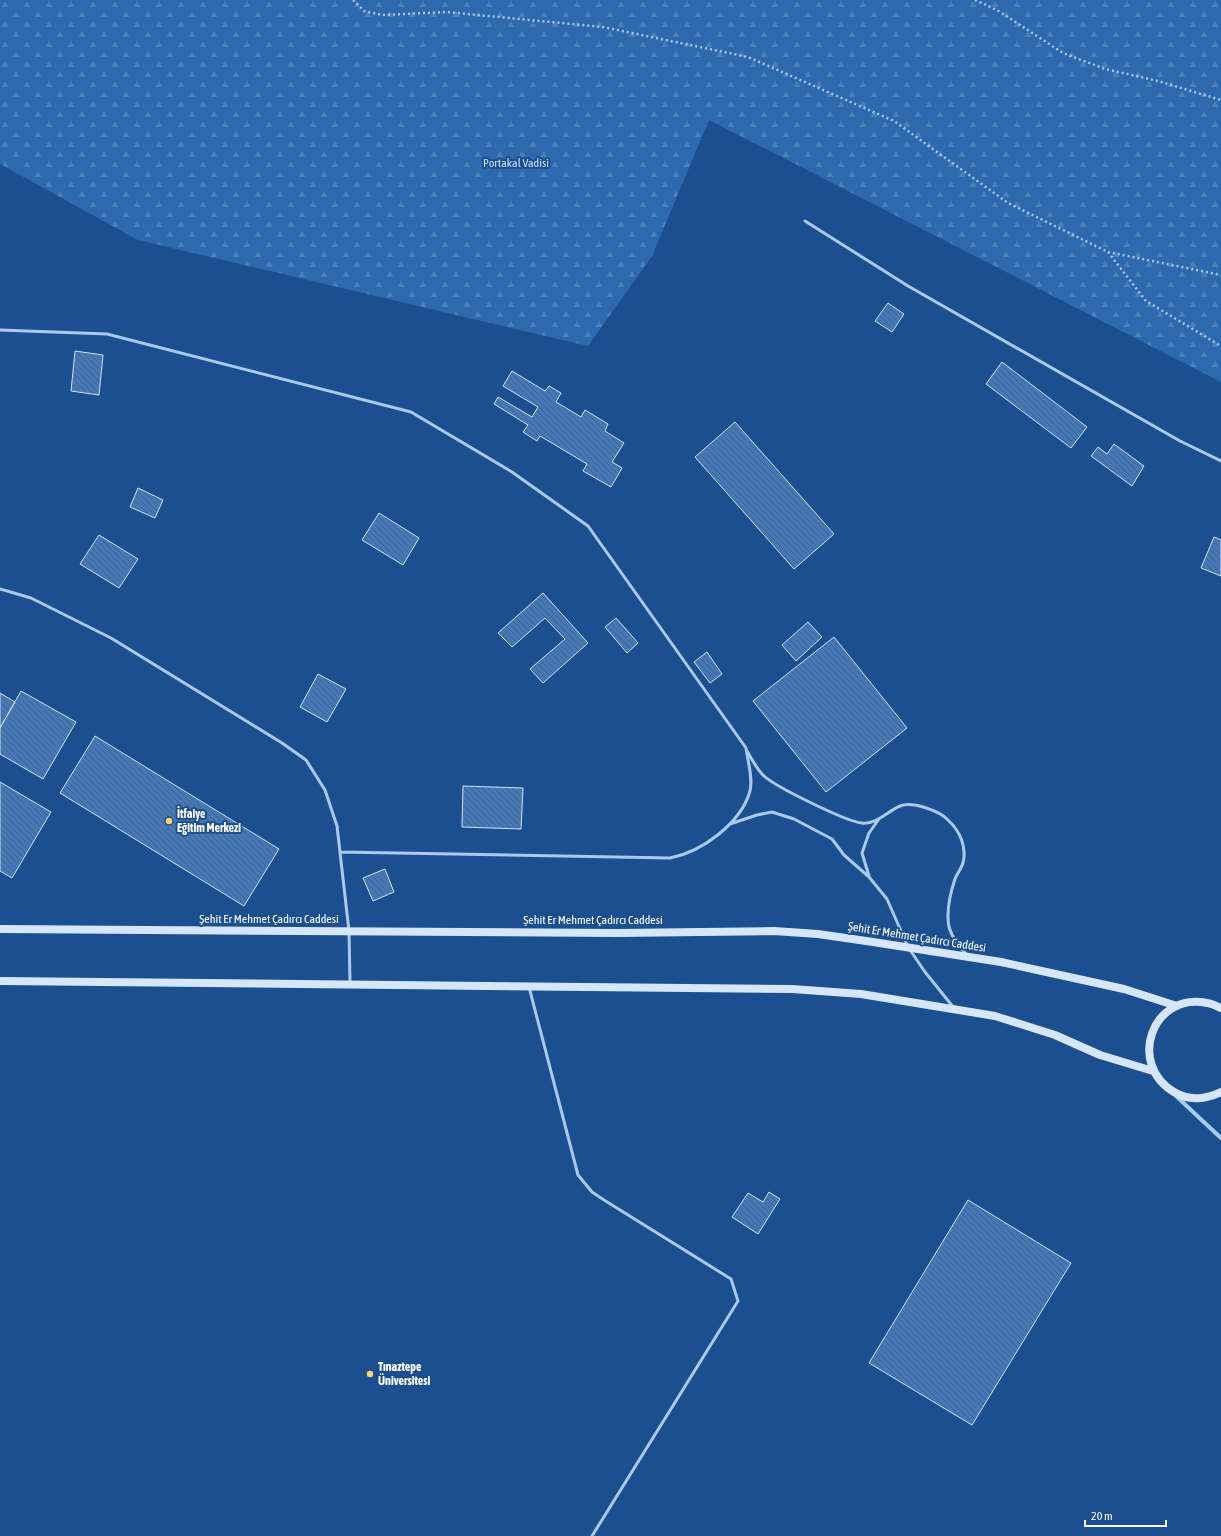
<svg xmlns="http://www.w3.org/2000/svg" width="1221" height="1536" viewBox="0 0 1221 1536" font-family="'Asap Condensed',sans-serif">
  <defs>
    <pattern id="forest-firs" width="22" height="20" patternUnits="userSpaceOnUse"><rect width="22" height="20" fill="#2e69ad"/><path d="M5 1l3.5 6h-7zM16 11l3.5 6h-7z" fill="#4d80b9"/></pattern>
    <pattern id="building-back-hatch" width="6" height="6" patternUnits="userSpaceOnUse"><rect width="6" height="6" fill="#4478b7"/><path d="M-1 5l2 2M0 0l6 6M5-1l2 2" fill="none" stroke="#486282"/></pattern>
  </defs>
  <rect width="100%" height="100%" fill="#1b4f8f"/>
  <!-- forest -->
  <path fill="url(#forest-firs)" d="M 0,0 L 1221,0 L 1221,382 L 709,120 L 652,256 L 588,346 L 138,240 L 0,164 Z"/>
  <!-- building -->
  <path fill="url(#building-back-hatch)" stroke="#cfe3fa" d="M 888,303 L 904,314 L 892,332 L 875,321 Z
    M 75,351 L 103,355 L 99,395 L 71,391 Z
    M 1002,362 L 1087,427 L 1071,448 L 986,384 Z
    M 512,371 L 545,391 L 549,386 L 561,393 L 556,402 L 581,417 L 585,410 L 608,424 L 605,431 L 624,443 L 612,462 L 622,468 L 611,487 L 583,471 L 587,464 L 540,436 L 537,441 L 523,432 L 528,425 L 494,404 L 498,397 L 532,417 L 538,407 L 503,386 Z
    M 735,422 L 834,534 L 794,569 L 695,457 Z
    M 1114,444 L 1144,466 L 1132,486 L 1091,456 L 1098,447 L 1107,454 Z
    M 138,488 L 163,500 L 155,518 L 130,507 Z
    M 379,513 L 419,538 L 403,565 L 362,540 Z
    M 99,535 L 138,559 L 119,588 L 80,564 Z
    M 1214,537 L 1221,540 L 1221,576 L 1201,568 Z
    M 543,593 L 588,643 L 543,683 L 530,669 L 565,639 L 545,618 L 512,647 L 498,633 Z
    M 616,618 L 638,643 L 627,653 L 605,627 Z
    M 808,622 L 822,637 L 796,661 L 782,645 Z
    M 834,637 L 907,728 L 826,792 L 753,701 Z
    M 707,652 L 722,674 L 710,683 L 694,662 Z
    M 318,674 L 346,689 L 327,722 L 300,707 Z
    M 21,691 L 76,722 L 43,779 L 0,754 L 0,728 Z
    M 0,693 L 15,702 L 0,728 Z
    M 95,736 L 279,849 L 244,906 L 60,793 Z
    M 0,782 L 51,812 L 12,878 L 0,871 Z
    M 463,786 L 523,788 L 521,829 L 462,827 Z
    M 385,869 L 394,892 L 373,901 L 363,878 Z
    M 769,1192 L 780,1199 L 758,1234 L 732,1217 L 748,1193 L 763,1202 Z
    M 968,1200 L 1071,1263 L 972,1425 L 869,1363 Z"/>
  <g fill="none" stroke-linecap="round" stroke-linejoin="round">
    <!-- path -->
    <path stroke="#a9c9ee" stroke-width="2.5" stroke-dasharray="2 3" stroke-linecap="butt" d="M 353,0 L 364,11 L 382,15 L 447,12 L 603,27 L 748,57 L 894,121 L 1008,203 L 1108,252 L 1221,275
      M 975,0 L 997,10 L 1063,53 L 1105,69 L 1158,81 L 1221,100
      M 1108,252 L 1146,301 L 1221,346"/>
    <!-- service -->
    <path stroke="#a9c9ee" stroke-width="3" d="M 805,221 L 908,286 L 1180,441 L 1221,461
      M 0,330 L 107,334 L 411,412 L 512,472 L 588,526 L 746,748 C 748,762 753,778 750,791 C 741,823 702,852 670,858 L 340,852
      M 0,589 L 31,598 L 111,638 L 282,743 L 306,760 L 325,790 L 337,826 L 349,931 L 350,983
      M 747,751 C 752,759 757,770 764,776 C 776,787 847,822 862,823 C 876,825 888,811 900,806 C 912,801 940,811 948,820 C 960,831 967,847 963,863 C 961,869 957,874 955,879 C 950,894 946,912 949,927 C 952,938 960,947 967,955
      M 730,824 L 757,815 L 772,812 L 794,819 L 832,839 L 844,855 L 869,877 L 887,899 L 908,947 L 925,972 L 954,1008
      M 869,876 L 862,853 L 869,833 L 879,819
      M 529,987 L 578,1175 L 592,1192 L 604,1200 L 731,1279 L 738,1301 L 592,1536"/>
    <!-- minor -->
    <path stroke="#a9c9ee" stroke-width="4" d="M 1176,1096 L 1221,1138"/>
    <!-- secondary -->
    <path stroke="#d6e6fa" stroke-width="8" d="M 0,929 L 618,933 L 774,931 L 818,934 L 873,942 L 1001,962 L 1124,989 L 1177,1006
      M 0,981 L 792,989 L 861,994 L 995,1016 L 1055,1035 L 1100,1055 L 1153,1071
      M 1221,1008 C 1216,1006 1211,1003 1207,1003 C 1152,992 1127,1064 1174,1092 C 1189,1101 1206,1099 1221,1092"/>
  </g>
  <!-- markers -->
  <g fill="#ffd166" stroke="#1b4f8f" stroke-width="1.5">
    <circle cx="169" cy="821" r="4"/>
    <circle cx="370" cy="1374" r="4"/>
  </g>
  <g text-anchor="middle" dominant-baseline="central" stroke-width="4" stroke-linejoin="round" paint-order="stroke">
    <!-- park labels -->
    <g font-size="12" fill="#cfe3fa" stroke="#1b4f8f">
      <text x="516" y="163">Portakal Vadisi</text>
    </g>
    <!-- poi labels -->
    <g font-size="12" font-weight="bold" fill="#fff" stroke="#1b4f8f" text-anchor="start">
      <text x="177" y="814">İtfaiye<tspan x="177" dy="14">Eğitim Merkezi</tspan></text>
      <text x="378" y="1367">Tınaztepe<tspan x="378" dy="14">Üniversitesi</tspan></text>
    </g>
    <!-- street labels -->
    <g font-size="12" fill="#fff" stroke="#1b4f8f">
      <text x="269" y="919">Şehit Er Mehmet Çadırcı Caddesi</text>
      <text x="593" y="920">Şehit Er Mehmet Çadırcı Caddesi</text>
      <text transform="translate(917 937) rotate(9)">Şehit Er Mehmet Çadırcı Caddesi</text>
    </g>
  </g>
  <!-- scale -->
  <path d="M1085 1520v6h81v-6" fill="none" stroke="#ffffff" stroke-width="2"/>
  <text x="1091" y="1520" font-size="12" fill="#ffffff" stroke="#1b4f8f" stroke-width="3" paint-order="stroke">20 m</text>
</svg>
